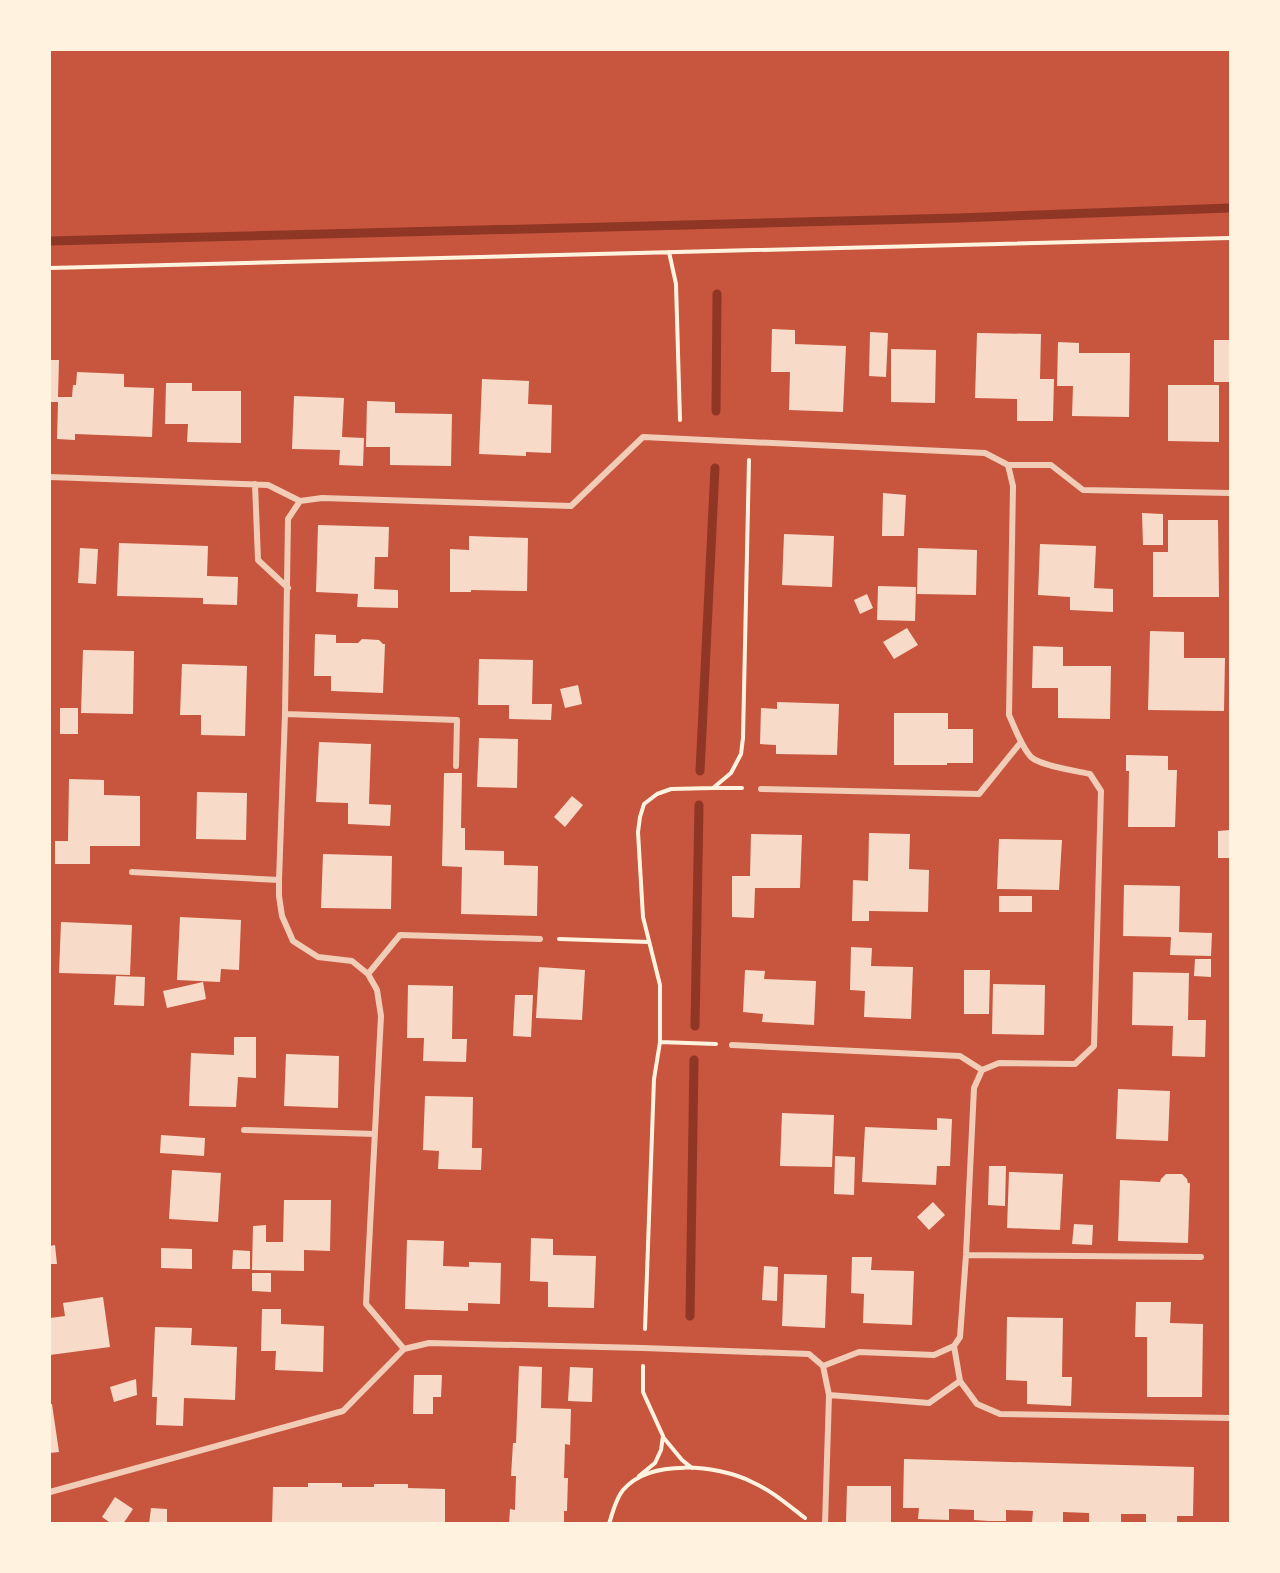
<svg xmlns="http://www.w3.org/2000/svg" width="1280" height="1573" viewBox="0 0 1280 1573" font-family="Karla,sans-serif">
  <rect width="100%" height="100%" fill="#c8553d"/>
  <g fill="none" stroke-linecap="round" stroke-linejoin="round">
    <!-- stream -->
    <path stroke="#8f3625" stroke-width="9" d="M 50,241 L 957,218 L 1230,208
      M 716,411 L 717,294
      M 700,771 L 715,468
      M 695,1026 L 699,805
      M 690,1316 L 694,1060"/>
  </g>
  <!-- building -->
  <path fill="#f7dbc8" d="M 772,329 L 795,330 L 795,344 L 846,346 L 843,412 L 789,410 L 790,372 L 771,372 Z
    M 870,332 L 888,333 L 886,377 L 869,376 Z
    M 977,333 L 1041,334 L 1040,379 L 1054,379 L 1053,421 L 1017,421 L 1017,399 L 975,398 Z
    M 1214,340 L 1230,340 L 1230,382 L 1214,382 Z
    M 1058,342 L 1079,343 L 1079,353 L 1130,353 L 1129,417 L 1072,416 L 1073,386 L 1057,386 Z
    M 891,349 L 936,350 L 935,403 L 891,402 Z
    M 50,360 L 59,360 L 58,397 L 72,397 L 73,385 L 76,385 L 77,372 L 124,374 L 124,387 L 154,388 L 152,437 L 75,434 L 75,440 L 57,439 L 58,402 L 50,402 Z
    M 482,379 L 529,381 L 528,404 L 552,405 L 551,453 L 526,452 L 526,456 L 479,454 Z
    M 166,383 L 192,383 L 192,391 L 241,391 L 241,443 L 187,442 L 188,424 L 165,424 Z
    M 1168,385 L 1219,385 L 1219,442 L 1168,441 Z
    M 294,396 L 344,398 L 342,437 L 364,438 L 363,466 L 339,465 L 340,450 L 292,449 Z
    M 367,401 L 395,402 L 395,413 L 452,414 L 451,466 L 390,465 L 390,447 L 366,447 Z
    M 883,493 L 906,495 L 904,536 L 882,536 Z
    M 1142,513 L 1163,514 L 1163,545 L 1143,545 Z
    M 1168,520 L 1218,520 L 1219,597 L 1153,597 L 1153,552 L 1168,552 Z
    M 318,525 L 389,527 L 388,557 L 375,557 L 374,589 L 398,590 L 398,608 L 357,607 L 358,594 L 316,592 Z
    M 784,534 L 834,536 L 832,587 L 782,585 Z
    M 469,536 L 528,538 L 527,591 L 471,590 L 471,592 L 450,592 L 450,549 L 469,550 Z
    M 119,543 L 208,546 L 207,576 L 238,577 L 237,605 L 203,604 L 203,598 L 117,596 Z
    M 1040,544 L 1096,546 L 1094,588 L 1113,589 L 1113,612 L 1070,610 L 1070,597 L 1038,595 Z
    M 80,548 L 98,549 L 96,584 L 78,583 Z
    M 918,548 L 977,550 L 976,595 L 917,594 Z
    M 878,586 L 916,587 L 915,621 L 877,620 Z
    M 867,594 L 873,608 L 860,614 L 854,600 Z
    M 907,628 L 918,645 L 894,659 L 883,642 Z
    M 1150,631 L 1184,632 L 1184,658 L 1225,658 L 1224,711 L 1148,710 Z
    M 315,634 L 336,635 L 336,643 L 358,643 L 362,639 L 379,640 L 383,644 L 385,644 L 383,693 L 331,691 L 331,676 L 314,676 Z
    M 1033,646 L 1063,647 L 1063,666 L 1111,666 L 1110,719 L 1058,718 L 1058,688 L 1032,688 Z
    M 83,650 L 134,651 L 133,714 L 81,713 Z
    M 479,659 L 533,660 L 532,704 L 552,704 L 551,720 L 509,719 L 509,705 L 478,705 Z
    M 182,664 L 247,666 L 245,736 L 201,735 L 201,715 L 180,715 Z
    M 578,685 L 582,704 L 565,708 L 560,689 Z
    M 777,702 L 839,704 L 837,755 L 776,754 L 776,745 L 760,744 L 761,708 L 777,709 Z
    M 60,708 L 78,708 L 78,734 L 60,734 Z
    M 894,713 L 948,713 L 948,729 L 973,729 L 973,763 L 947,763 L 947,765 L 894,765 Z
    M 479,738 L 518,739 L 517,788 L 477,787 Z
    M 319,742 L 371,744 L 369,804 L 391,805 L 390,826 L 348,824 L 348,803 L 316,802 Z
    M 1126,755 L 1168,756 L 1168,770 L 1177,770 L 1175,827 L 1128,827 L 1129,771 L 1126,771 Z
    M 444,773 L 462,773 L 461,828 L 465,828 L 465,850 L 504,851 L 504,865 L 538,866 L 537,916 L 461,914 L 462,867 L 442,866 Z
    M 69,779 L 104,780 L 104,795 L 140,796 L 140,846 L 90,846 L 90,864 L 55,864 L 55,841 L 68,841 Z
    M 197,792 L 247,793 L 246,840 L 196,839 Z
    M 572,796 L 583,805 L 565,827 L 554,817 Z
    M 1230,830 L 1230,858 L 1218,858 L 1218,831 Z
    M 869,833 L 910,834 L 909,869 L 929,870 L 928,912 L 869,911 L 869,921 L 852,921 L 853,880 L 868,881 Z
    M 751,834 L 802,835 L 800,888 L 755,888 L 754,918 L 732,917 L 732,876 L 750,876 Z
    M 999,839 L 1062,840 L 1059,890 L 997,889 Z
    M 323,854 L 392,856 L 391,909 L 321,908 Z
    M 1124,885 L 1180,886 L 1179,932 L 1212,933 L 1211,956 L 1170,955 L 1171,937 L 1123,936 Z
    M 999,896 L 1032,896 L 1032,912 L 999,912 Z
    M 180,917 L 241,920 L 239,970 L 221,969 L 220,982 L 177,980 Z
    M 61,922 L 132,925 L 130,975 L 59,973 Z
    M 851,947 L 872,948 L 871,966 L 913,967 L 911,1019 L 864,1017 L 865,991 L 850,990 Z
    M 1195,959 L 1211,959 L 1211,977 L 1194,976 Z
    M 539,967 L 585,970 L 582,1020 L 536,1018 Z
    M 745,970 L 765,971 L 764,979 L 816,981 L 814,1025 L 762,1022 L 763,1014 L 743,1012 Z
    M 964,970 L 990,970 L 989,1014 L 964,1014 Z
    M 1133,972 L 1189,973 L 1188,1020 L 1206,1020 L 1205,1057 L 1172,1056 L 1173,1026 L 1132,1025 Z
    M 116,976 L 145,977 L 144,1006 L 114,1005 Z
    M 203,982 L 206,999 L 167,1008 L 163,991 Z
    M 993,984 L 1045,985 L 1044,1035 L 992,1034 Z
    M 408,985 L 453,986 L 452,1039 L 467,1039 L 466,1062 L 423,1061 L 424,1038 L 407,1038 Z
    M 515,995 L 533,995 L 531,1037 L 513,1036 Z
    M 234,1037 L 256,1037 L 256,1078 L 238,1077 L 236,1107 L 189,1106 L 191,1053 L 234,1055 Z
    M 286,1054 L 339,1056 L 338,1108 L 284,1106 Z
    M 1118,1089 L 1170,1091 L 1168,1141 L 1116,1139 Z
    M 425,1096 L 473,1097 L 472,1148 L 482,1148 L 481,1170 L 438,1169 L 439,1151 L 423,1150 Z
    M 782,1113 L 834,1115 L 832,1167 L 780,1166 Z
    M 937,1118 L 952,1119 L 950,1166 L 937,1166 L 936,1185 L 862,1182 L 865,1127 L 937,1130 Z
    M 161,1135 L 205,1138 L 204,1156 L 160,1153 Z
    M 835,1156 L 855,1157 L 854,1195 L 834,1194 Z
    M 989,1166 L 1006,1166 L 1005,1206 L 988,1205 Z
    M 172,1170 L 221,1173 L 218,1222 L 169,1219 Z
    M 1009,1172 L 1063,1174 L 1060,1230 L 1007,1228 Z
    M 1166,1174 L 1182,1174 L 1187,1179 L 1188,1183 L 1190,1183 L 1188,1243 L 1118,1241 L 1120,1180 L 1160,1182 L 1161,1179 Z
    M 284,1200 L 331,1200 L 330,1251 L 304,1250 L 304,1271 L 252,1270 L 253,1226 L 266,1225 L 266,1242 L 283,1242 Z
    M 933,1202 L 945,1215 L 929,1230 L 917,1217 Z
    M 1074,1224 L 1093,1225 L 1092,1245 L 1072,1244 Z
    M 531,1238 L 553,1239 L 553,1255 L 596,1256 L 594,1308 L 548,1307 L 548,1282 L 530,1281 Z
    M 407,1240 L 444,1241 L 443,1266 L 469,1267 L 469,1262 L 501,1263 L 500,1304 L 468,1303 L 468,1311 L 405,1309 Z
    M 55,1245 L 57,1264 L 50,1264 L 50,1246 Z
    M 161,1248 L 192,1249 L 192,1269 L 161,1268 Z
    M 233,1250 L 250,1251 L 250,1269 L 232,1269 Z
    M 852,1257 L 872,1257 L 871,1270 L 914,1271 L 912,1325 L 863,1323 L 864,1294 L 851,1293 Z
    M 764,1266 L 778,1267 L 777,1301 L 762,1300 Z
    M 252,1273 L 271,1273 L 271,1292 L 252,1291 Z
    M 784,1274 L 827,1275 L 825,1328 L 782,1326 Z
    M 103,1297 L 110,1347 L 50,1355 L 50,1318 L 65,1316 L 63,1303 Z
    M 1136,1302 L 1171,1302 L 1170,1323 L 1203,1324 L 1202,1397 L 1147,1397 L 1147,1337 L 1135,1337 Z
    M 262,1309 L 281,1309 L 281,1324 L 324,1326 L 323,1372 L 275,1370 L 276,1351 L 261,1351 Z
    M 1007,1317 L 1063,1318 L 1062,1377 L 1072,1377 L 1071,1406 L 1027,1404 L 1027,1381 L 1006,1380 Z
    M 155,1327 L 192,1328 L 191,1345 L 237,1347 L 235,1400 L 184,1398 L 183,1426 L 156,1425 L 157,1397 L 152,1397 Z
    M 519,1366 L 542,1367 L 541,1408 L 571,1409 L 570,1445 L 565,1444 L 564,1478 L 568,1478 L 567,1511 L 564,1511 L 564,1524 L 509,1524 L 510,1509 L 515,1510 L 516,1476 L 511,1476 L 513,1443 L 516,1443 Z
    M 570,1367 L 593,1368 L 592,1402 L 568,1401 Z
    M 414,1375 L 442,1375 L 441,1397 L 433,1397 L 433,1414 L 413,1414 Z
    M 136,1379 L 137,1395 L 114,1402 L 110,1387 Z
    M 50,1404 L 52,1404 L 59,1452 L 50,1453 Z
    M 904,1459 L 1194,1467 L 1193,1516 L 1177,1516 L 1177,1524 L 1146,1524 L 1146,1514 L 1121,1514 L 1121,1524 L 1089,1524 L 1089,1513 L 1063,1512 L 1063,1524 L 1046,1523 L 1032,1523 L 1033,1511 L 1006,1510 L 1006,1521 L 989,1521 L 974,1520 L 974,1510 L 949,1509 L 949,1520 L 918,1519 L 919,1508 L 903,1508 Z
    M 308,1483 L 342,1483 L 342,1487 L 374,1487 L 374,1484 L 408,1484 L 408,1488 L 445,1489 L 445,1524 L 272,1524 L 273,1487 L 308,1487 Z
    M 847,1486 L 891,1486 L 891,1524 L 846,1523 Z
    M 115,1497 L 133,1509 L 123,1524 L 112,1524 L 102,1517 Z
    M 151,1508 L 167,1509 L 167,1524 L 149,1524 Z"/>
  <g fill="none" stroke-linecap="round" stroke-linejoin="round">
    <!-- path -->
    <path stroke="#fff3e0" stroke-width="4" d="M 669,252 L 676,284 L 680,420
      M 50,268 L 1230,238
      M 714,788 L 742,788
      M 559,939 L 649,942
      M 660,1042 L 716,1044
      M 645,1329 L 654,1079 L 660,1042 L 660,985 L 643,917 L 638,832 L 640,817 L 644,804 L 657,794 L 671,789 L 713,788 L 731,773 L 741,754 L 743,738 L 749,460
      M 663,1437 L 682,1460 L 692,1468
      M 639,1476 L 655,1463 L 661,1450 L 663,1436 L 643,1392 L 643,1366
      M 609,1524 C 613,1512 615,1500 623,1490 C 650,1458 718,1465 752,1482 C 772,1491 788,1505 805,1518"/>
    <!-- minor -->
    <path stroke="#f1ccb7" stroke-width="6" d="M 1008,465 L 1051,465 L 1083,490 L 1230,493
      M 50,477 L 268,485 L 300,501
      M 255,484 L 258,560 L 288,588
      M 285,714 L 457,720 L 456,766
      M 761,789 L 979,794 L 1021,742
      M 132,872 L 279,880
      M 368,974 L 400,935 L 540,939
      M 732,1045 L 960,1056 L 982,1070
      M 244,1130 L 375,1134
      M 966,1255 L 1201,1257
      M 954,1346 L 960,1381 L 977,1404 L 1000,1414 L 1230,1418
      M 404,1349 L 366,1304 L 381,1016 L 377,990 L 368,974 L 352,961 L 318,957 L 293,941 L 282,916 L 279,896 L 279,880 L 285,714 L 288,519 L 300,501 L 322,498 L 571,506 L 643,437 L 985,453 L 1008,465 L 1013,486 L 1009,715 C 1015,728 1021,746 1031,757 C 1041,766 1076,771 1090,774 L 1101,791 L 1094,1046 L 1075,1064 L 999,1063 L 982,1070 L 974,1088 L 966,1255 L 960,1337 L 954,1346 L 934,1355 L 859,1352 L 823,1366
      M 829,1395 L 929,1403 L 960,1381
      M 50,1492 L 343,1411 L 404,1349 L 429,1343 L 643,1348 L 809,1354 L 823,1366 L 829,1395 L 825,1524"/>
  </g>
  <!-- border -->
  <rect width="1280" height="1573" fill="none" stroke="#fff3e0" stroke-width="102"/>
</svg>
